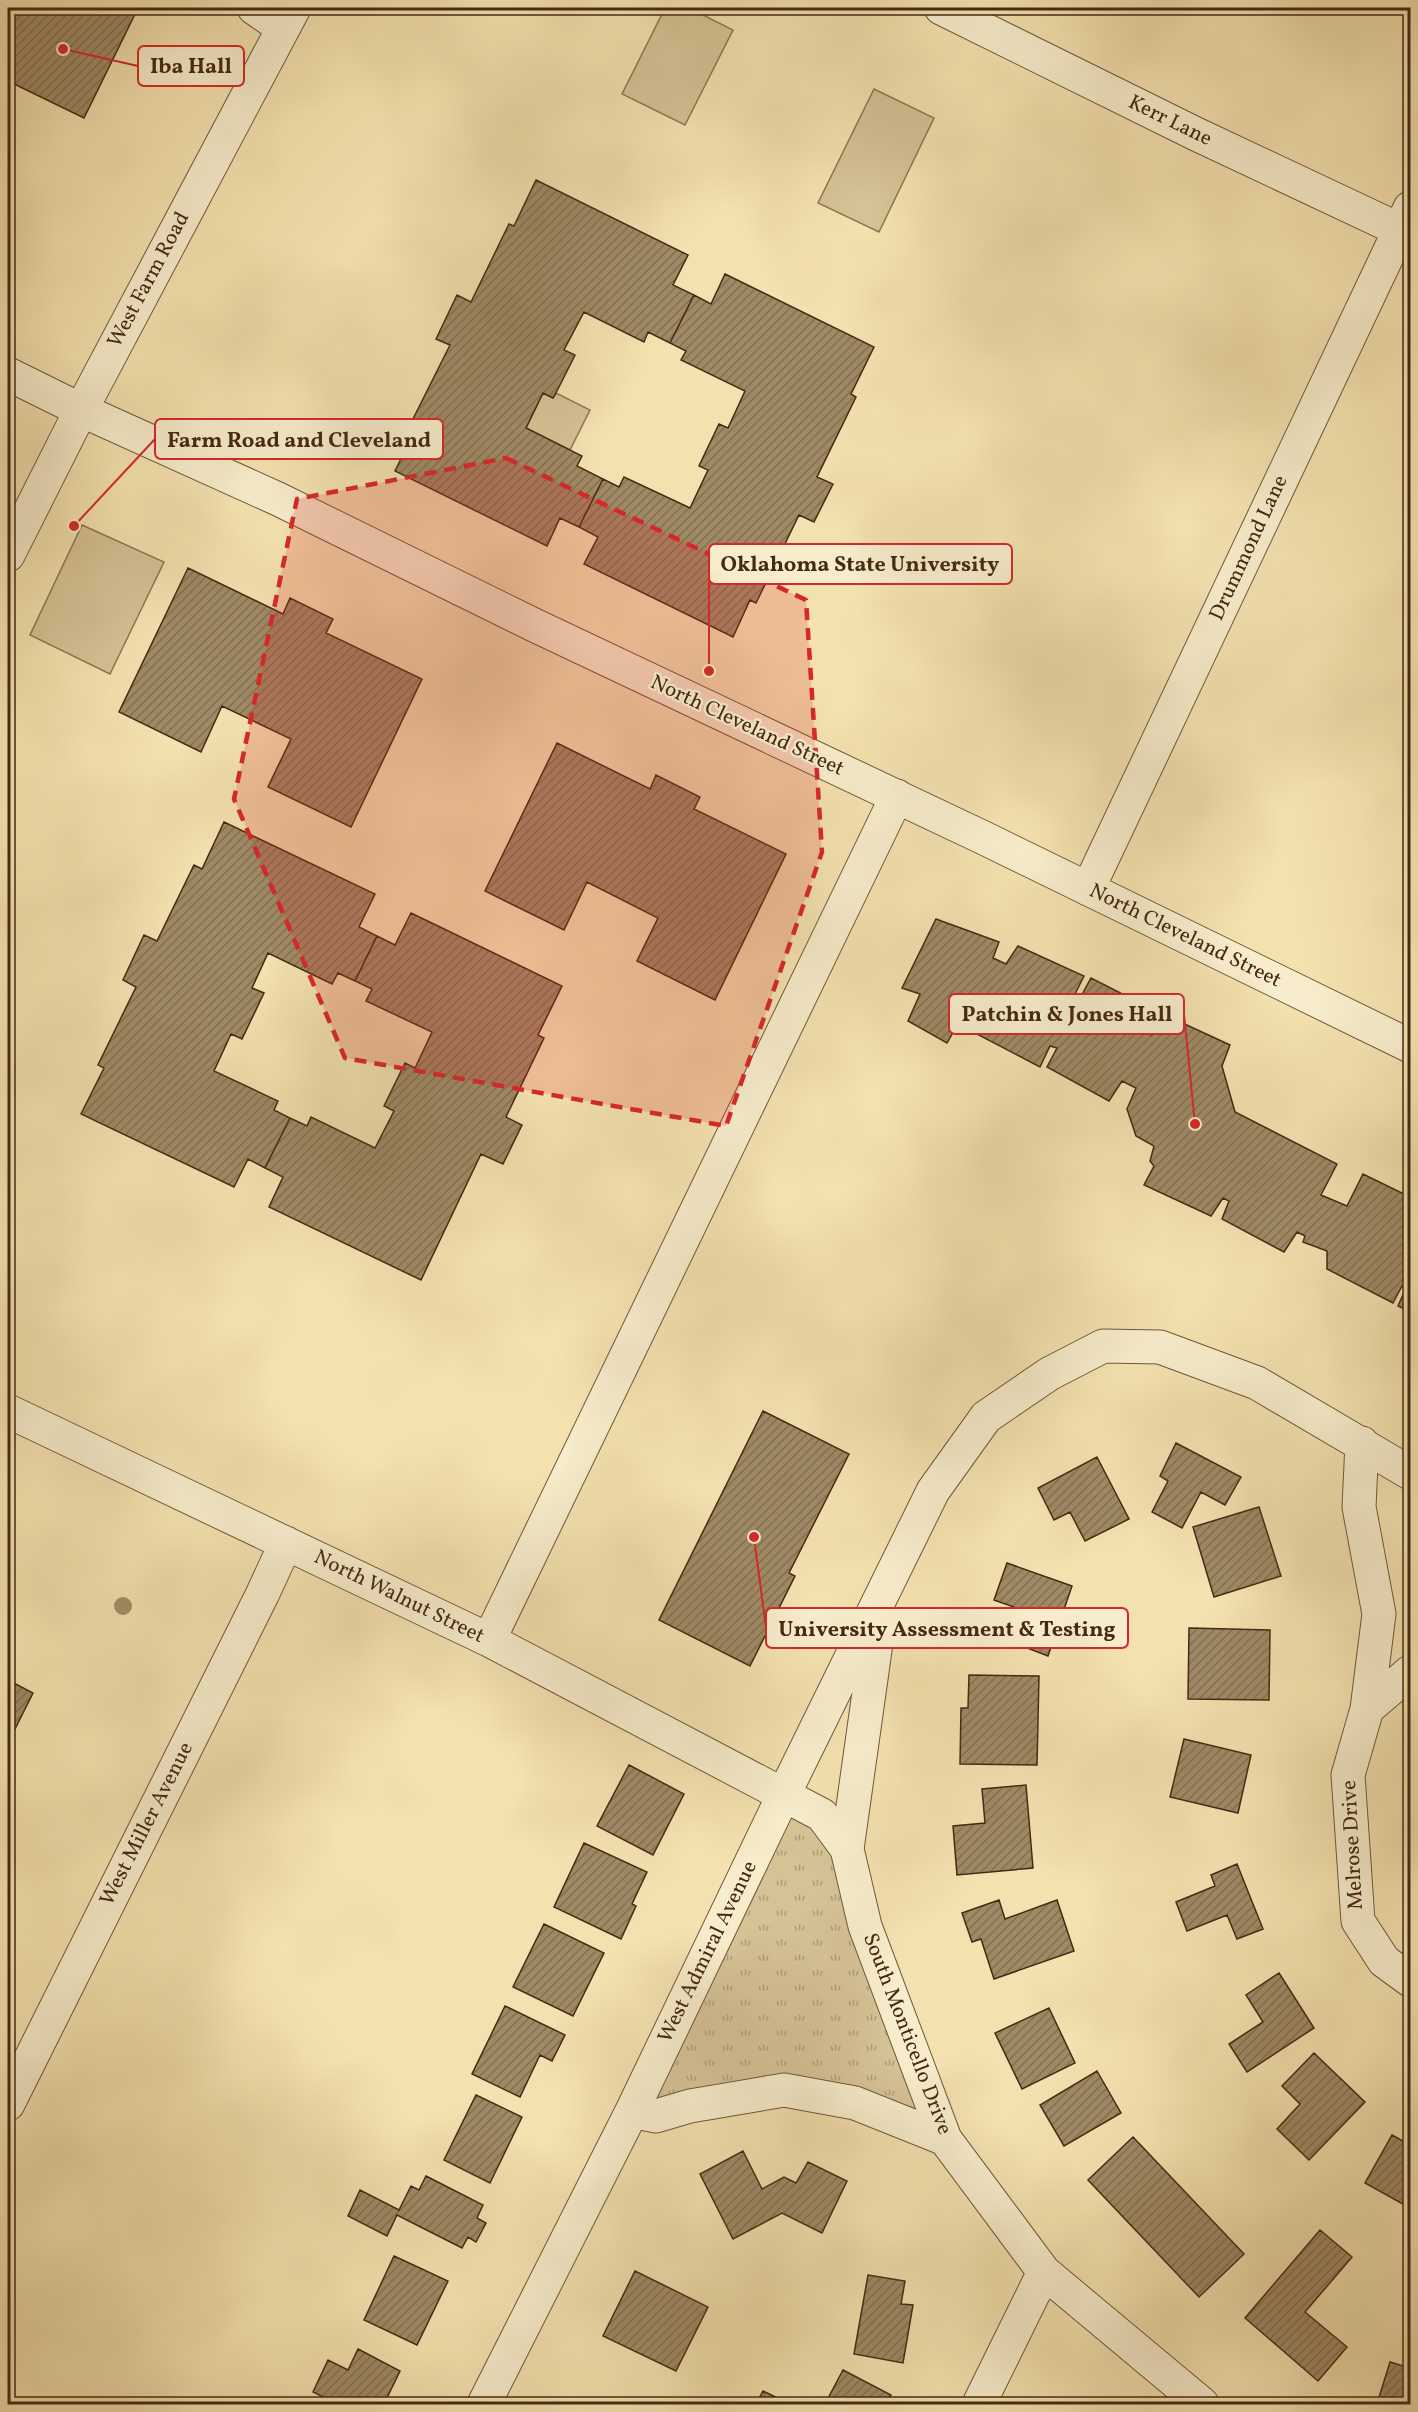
<svg xmlns="http://www.w3.org/2000/svg" width="1418" height="2412" viewBox="0 0 1418 2412" font-family="Vollkorn,serif">
  <defs>
    <pattern id="grass-tufts" width="24" height="20" patternUnits="userSpaceOnUse" patternTransform="scale(1.5)"><rect width="24" height="20" fill="#d5c295"/><path d="M3 7l-1-3M5 7V3M7 7l1-3M15 17l-1-3M17 17v-4M19 17l1-3" fill="none" stroke="#af9e78"/></pattern>
    <pattern id="building-hatch" width="6" height="6" patternUnits="userSpaceOnUse" patternTransform="scale(1.5)"><rect width="6" height="6" fill="#9f8965"/><path d="M-1 1l2-2M0 6l6-6M5 7l2-2" fill="none" stroke="#837052"/></pattern>
  </defs>
  <rect width="100%" height="100%" fill="#f3e1af"/>
  <filter id="stains"><feTurbulence type="fractalNoise" baseFrequency=".00333" numOctaves="4"/><feColorMatrix values="0 0 0 0 .2 0 0 0 0 .09 0 0 0 0 .02 0 0 0 .5 -.17"/></filter>
  <radialGradient id="worn" r=".72"><stop offset=".6" stop-color="#630" stop-opacity="0"/><stop offset="1" stop-color="#630" stop-opacity=".3"/></radialGradient>
  <!-- grass -->
  <path fill="url(#grass-tufts)" stroke="#8d7654" stroke-width="1.5" d="M 784,1794 L 822,1815 L 945,2139 L 855,2103 L 632,2111 Z"/>
  <!-- pitch -->
  <path fill="#d5c295" stroke="#8d7654" stroke-width="1.5" d="M 665,8 L 689,8 L 733,30 L 685,125 L 622,94 Z
    M 874,89 L 934,118 L 879,232 L 818,203 Z
    M 543,393 L 553,398 L 556,393 L 590,410 L 570,450 L 526,428 Z
    M 82,525 L 164,562 L 110,674 L 30,635 Z"/>
  <!-- building -->
  <path fill="url(#building-hatch)" stroke="#452914" stroke-width="1.5" d="M 13,8 L 138,8 L 84,118 L 8,81 L 8,18 Z
    M 1197,8 L 1211,8 L 1208,13 Z
    M 536,180 L 688,255 L 673,285 L 694,295 L 670,343 L 648,332 L 644,342 L 584,312 L 564,350 L 575,355 L 556,393 L 553,398 L 543,393 L 526,428 L 582,456 L 577,466 L 603,479 L 579,527 L 560,518 L 547,546 L 395,471 L 417,426 L 411,423 L 450,345 L 436,339 L 457,295 L 471,302 L 509,224 L 514,226 Z
    M 725,274 L 874,347 L 851,394 L 856,397 L 817,477 L 833,484 L 814,522 L 799,515 L 756,603 L 750,600 L 733,637 L 584,564 L 598,537 L 579,527 L 603,479 L 619,487 L 624,477 L 690,508 L 708,470 L 699,466 L 719,424 L 728,428 L 745,391 L 681,360 L 686,351 L 670,343 L 694,295 L 711,304 Z
    M 188,568 L 283,614 L 290,598 L 333,619 L 326,633 L 422,679 L 351,827 L 268,787 L 291,739 L 222,706 L 201,752 L 119,712 Z
    M 557,743 L 650,789 L 656,775 L 700,797 L 694,809 L 786,854 L 715,1000 L 637,961 L 658,918 L 587,882 L 564,930 L 485,891 Z
    M 224,822 L 375,894 L 359,927 L 377,936 L 355,981 L 338,973 L 332,984 L 268,953 L 252,988 L 264,993 L 242,1039 L 231,1034 L 214,1071 L 278,1101 L 274,1110 L 290,1118 L 265,1168 L 248,1159 L 234,1187 L 81,1114 L 104,1068 L 98,1065 L 136,987 L 123,980 L 144,935 L 157,941 L 194,865 L 202,869 Z
    M 411,913 L 562,986 L 538,1035 L 544,1038 L 506,1117 L 522,1125 L 503,1164 L 481,1154 L 421,1280 L 269,1207 L 283,1177 L 265,1168 L 290,1118 L 307,1126 L 311,1117 L 375,1148 L 394,1111 L 384,1106 L 405,1063 L 415,1068 L 432,1032 L 366,1001 L 372,989 L 355,981 L 377,936 L 395,945 Z
    M 936,919 L 999,942 L 993,958 L 1006,964 L 1018,946 L 1084,976 L 1074,996 L 1079,1000 L 1091,978 L 1156,1011 L 1146,1033 L 1152,1035 L 1163,1014 L 1230,1045 L 1222,1066 L 1235,1112 L 1337,1164 L 1321,1195 L 1347,1206 L 1363,1174 L 1410,1197 L 1410,1312 L 1398,1306 L 1406,1288 L 1402,1286 L 1393,1303 L 1327,1269 L 1327,1251 L 1303,1242 L 1305,1236 L 1297,1232 L 1284,1252 L 1222,1219 L 1229,1201 L 1223,1198 L 1211,1216 L 1144,1185 L 1154,1166 L 1150,1161 L 1154,1146 L 1136,1136 L 1127,1109 L 1136,1088 L 1122,1081 L 1109,1101 L 1047,1067 L 1057,1048 L 1050,1046 L 1040,1067 L 973,1032 L 983,1013 L 968,1006 L 947,1043 L 908,1021 L 920,994 L 902,988 Z
    M 763,1411 L 849,1454 L 789,1573 L 795,1576 L 750,1666 L 659,1620 Z
    M 1176,1443 L 1241,1477 L 1225,1505 L 1201,1492 L 1182,1528 L 1152,1512 L 1168,1481 L 1160,1476 Z
    M 1097,1457 L 1129,1519 L 1085,1541 L 1070,1512 L 1054,1520 L 1038,1488 Z
    M 1259,1507 L 1281,1576 L 1214,1597 L 1193,1527 Z
    M 1007,1563 L 1072,1586 L 1048,1656 L 1014,1643 L 1025,1611 L 994,1600 Z
    M 1189,1628 L 1270,1630 L 1269,1700 L 1188,1699 Z
    M 969,1675 L 1039,1676 L 1037,1765 L 960,1764 L 961,1708 L 968,1708 Z
    M 8,1680 L 33,1693 L 8,1743 Z
    M 1184,1739 L 1251,1755 L 1238,1813 L 1170,1797 Z
    M 629,1765 L 684,1794 L 653,1855 L 597,1826 Z
    M 1026,1785 L 1033,1868 L 957,1875 L 953,1826 L 985,1823 L 982,1789 Z
    M 584,1843 L 647,1872 L 632,1904 L 636,1906 L 621,1939 L 554,1907 Z
    M 1237,1864 L 1263,1929 L 1237,1939 L 1227,1915 L 1187,1931 L 1176,1902 L 1215,1886 L 1211,1875 Z
    M 999,1900 L 1005,1919 L 1057,1900 L 1074,1951 L 994,1979 L 981,1939 L 972,1942 L 962,1913 Z
    M 544,1924 L 604,1953 L 573,2016 L 513,1987 Z
    M 1279,1973 L 1314,2028 L 1247,2072 L 1229,2044 L 1263,2022 L 1246,1995 Z
    M 505,2006 L 565,2035 L 552,2061 L 540,2055 L 520,2097 L 472,2074 Z
    M 1049,2008 L 1075,2063 L 1022,2089 L 995,2033 Z
    M 1314,2053 L 1365,2102 L 1309,2160 L 1277,2129 L 1300,2104 L 1282,2086 Z
    M 1097,2071 L 1121,2113 L 1064,2146 L 1040,2105 Z
    M 476,2095 L 522,2117 L 490,2183 L 444,2160 Z
    M 1392,2135 L 1410,2145 L 1410,2208 L 1365,2183 Z
    M 1133,2137 L 1244,2254 L 1199,2297 L 1088,2180 Z
    M 743,2151 L 762,2189 L 784,2177 L 796,2183 L 808,2162 L 847,2181 L 822,2233 L 782,2213 L 733,2239 L 700,2174 Z
    M 426,2176 L 483,2205 L 477,2218 L 486,2223 L 476,2242 L 468,2237 L 462,2248 L 397,2215 L 387,2236 L 348,2216 L 360,2190 L 399,2210 L 411,2186 L 419,2190 Z
    M 1320,2230 L 1352,2257 L 1305,2312 L 1347,2347 L 1318,2381 L 1245,2318 Z
    M 394,2256 L 448,2281 L 417,2345 L 364,2320 Z
    M 635,2271 L 708,2307 L 676,2371 L 603,2336 Z
    M 868,2275 L 905,2281 L 901,2304 L 913,2305 L 903,2363 L 854,2354 Z
    M 358,2349 L 400,2371 L 384,2404 L 337,2404 L 313,2392 L 328,2360 L 348,2370 Z
    M 1390,2362 L 1410,2368 L 1410,2404 L 1377,2404 Z
    M 843,2370 L 891,2395 L 886,2404 L 825,2404 Z
    M 763,2391 L 790,2404 L 756,2404 Z
    M 800,2399 L 811,2404 L 796,2404 Z
    M 1356,2399 L 1375,2404 L 1354,2404 Z"/>
  <g fill="none" stroke-linecap="round" stroke-linejoin="round">
    <defs>
      <path id="minor" d="M 254,8 L 283,28
        M 941,8 L 1196,134 L 1400,230
        M 8,374 L 81,410 L 278,499 L 534,625 L 984,838 L 1410,1046
        M 8,555 L 81,410 L 294,8
        M 1088,889 L 1410,208
        M 8,1411 L 489,1640 L 822,1815 L 847,1849 L 865,1926 L 945,2139 L 1044,2272 L 1202,2404
        M 1362,1443 L 1359,1507 L 1379,1614 L 1367,1709 L 1348,1775 L 1358,1921 L 1384,1961 L 1410,1980
        M 489,1640 L 897,796
        M 1367,1709 L 1410,1672
        M 847,1849 L 879,1622
        M 8,2104 L 263,1593 L 286,1543
        M 632,2111 L 656,2116 L 690,2106 L 784,2090 L 855,2103 L 945,2139
        M 484,2404 L 632,2111 L 784,1794 L 933,1491 L 986,1417 L 1049,1374 L 1103,1346 L 1160,1347 L 1257,1383 L 1410,1473
        M 979,2404 L 1044,2272"/>
    </defs>
    <!-- minor casing -->
    <use href="#minor" stroke="#70573b" stroke-width="35"/>
    <!-- minor -->
    <use href="#minor" stroke="#f7eccb" stroke-width="33"/>
  </g>
  <!-- trees -->
  <circle fill="#a38d68" cx="123" cy="1606" r="9"/>
  <!-- marked area -->
  <path fill="#d62828" fill-opacity="0.2" stroke="#d62828" stroke-width="4.5" stroke-dasharray="12 8" stroke-linejoin="round" d="M 506,458 L 806,600 L 822,852 L 726,1126 L 345,1058 L 234,799 L 297,499 Z"/>
  <g text-anchor="middle" dominant-baseline="central" stroke-width="4.5" stroke-linejoin="round" paint-order="stroke">
    <!-- street labels -->
    <g font-size="21" fill="#452914" stroke="#f7eccb">
      <text transform="translate(1170 121) rotate(26)">Kerr Lane</text>
      <text transform="translate(149 280) rotate(-62)">West Farm Road</text>
      <text transform="translate(1249 548) rotate(-65)">Drummond Lane</text>
      <text transform="translate(747 726) rotate(25)">North Cleveland Street</text>
      <text transform="translate(1185 936) rotate(26)">North Cleveland Street</text>
      <text transform="translate(399 1597) rotate(26)">North Walnut Street</text>
      <text transform="translate(147 1824) rotate(-63)">West Miller Avenue</text>
      <text transform="translate(1353 1845) rotate(-93)">Melrose Drive</text>
      <text transform="translate(708 1952) rotate(-64)">West Admiral Avenue</text>
      <text transform="translate(907 2034) rotate(69)">South Monticello Drive</text>
    </g>
  </g>
  <!-- callouts -->
  <path fill="none" stroke="#d62828" stroke-width="2" d="M63 49L138 66M74 526L155 439M709 671L709 564M1195 1124L1184 1014M754 1537L766 1628"/>
  <g fill="#d62828" stroke="#f7eccb" stroke-width="2">
    <circle cx="63" cy="49" r="6"/>
    <circle cx="74" cy="526" r="6"/>
    <circle cx="709" cy="671" r="6"/>
    <circle cx="1195" cy="1124" r="6"/>
    <circle cx="754" cy="1537" r="6"/>
  </g>
  <g fill="#f7eccb" stroke="#d62828" stroke-width="2">
    <rect x="138" y="46" width="106" height="40" rx="6"/>
    <rect x="155" y="419" width="288" height="40" rx="6"/>
    <rect x="709" y="544" width="303" height="40" rx="6"/>
    <rect x="949" y="994" width="235" height="40" rx="6"/>
    <rect x="766" y="1608" width="362" height="40" rx="6"/>
  </g>
  <g font-size="22" text-anchor="middle" font-weight="bold" fill="#452914">
    <text x="191" y="73">Iba Hall</text>
    <text x="299" y="447">Farm Road and Cleveland</text>
    <text x="860" y="571">Oklahoma State University</text>
    <text x="1067" y="1021">Patchin &amp; Jones Hall</text>
    <text x="947" y="1636">University Assessment &amp; Testing</text>
  </g>
  <!-- margin -->
  <rect width="1418" height="2412" fill="none" stroke="#f3e1af" stroke-width="30"/>
  <rect x="9" y="9" width="1400" height="2394" fill="none" stroke="#452914" stroke-width="3"/>
  <rect x="15" y="15" width="1388" height="2382" fill="none" stroke="#452914" stroke-width="1.5"/>
  <rect width="100%" height="100%" filter="url(#stains)"/>
  <rect width="100%" height="100%" fill="url(#worn)"/>
</svg>
